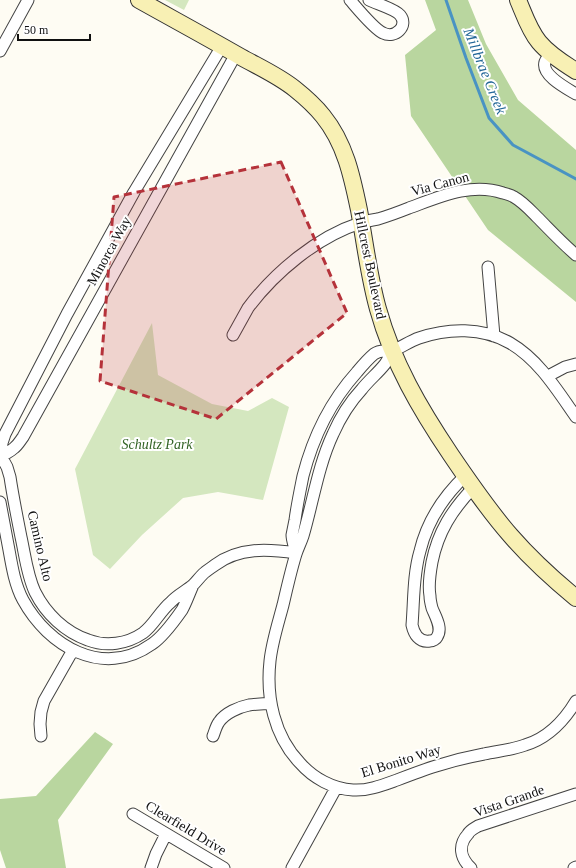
<svg xmlns="http://www.w3.org/2000/svg" width="576" height="868" viewBox="0 0 576 868" font-family="Georgia,serif">
  <rect width="100%" height="100%" fill="#fefcf3"/>
  <!-- green -->
  <path fill="#d4e7bf" d="M 165,0 L 189,0 L 184,10 Z
    M 152,323 L 158,375 L 212,404 L 248,411 L 272,398 L 289,407 L 263,500 L 218,492 L 183,498 L 142,535 L 110,569 L 93,555 L 75,469 Z"/>
  <!-- forest -->
  <path fill="#b9d69f" d="M 425,0 L 468,0 L 486,44 L 518,100 L 576,150 L 576,302 L 488,230 L 411,116 L 405,55 L 436,30 Z
    M 95,732 L 113,744 L 58,820 L 66,868 L 6,868 L 0,850 L 0,799 L 36,796 Z"/>
  <g fill="none" stroke-linecap="round" stroke-linejoin="round">
    <!-- stream -->
    <path stroke="#4993c3" stroke-width="3" d="M 446,0 L 466,58 L 489,118 L 513,145 L 576,179"/>
    <defs>
      <path id="street" d="M 350,0 C 357,8 374,29 383,33 C 395,39 409,26 400,15 C 395,9 377,4 369,0
        M 0,51 L 28,0
        M 550,53 C 549,56 546,59 545,62 C 541,75 566,88 576,94
        M 488,267 L 494,336
        M 233,335 C 238,326 243,317 248,308 C 275,272 317,237 360,223 C 366,221 372,220 378,219 C 388,216 399,212 409,208 C 439,197 471,182 503,193 C 507,194 511,195 514,197 C 523,202 530,210 537,217 C 550,230 562,243 576,255
        M 393,351 C 390,355 388,360 385,364 C 378,373 369,380 362,389 C 350,402 340,418 333,434 C 318,466 313,502 303,536 C 301,542 298,548 296,554 C 291,570 287,588 283,605 C 278,624 272,642 270,661 C 266,697 274,736 300,763 C 313,778 333,789 353,790 C 368,791 383,785 397,780 C 410,775 423,770 436,766 C 452,761 468,757 484,754 C 498,751 512,750 525,745 C 548,738 564,721 576,701
        M 548,376 L 565,367 L 576,364
        M 1,456 L 7,467 L 10,477 C 13,497 17,517 21,537 C 25,555 27,575 35,592 C 46,614 65,632 88,640 C 106,647 127,644 143,633 C 154,625 160,611 171,602 C 177,595 186,591 193,585 C 196,582 199,578 203,574 C 206,571 211,568 215,565 C 239,547 268,549 296,553
        M 0,458 C 4,454 10,452 14,448 C 18,445 20,441 23,437 L 236,54
        M 0,459 L 1,456 L 2,443 L 5,434 L 67,314 L 134,192 L 222,46
        M 465,476 C 444,496 427,522 420,551 C 413,575 414,601 412,625 C 414,634 419,643 430,641 C 433,641 436,639 437,637 C 443,628 435,616 432,608 C 431,604 430,599 430,596 C 428,585 430,573 432,562 C 438,532 452,510 473,488
        M 0,502 C 3,518 6,534 9,550 C 12,567 15,585 23,600 C 48,646 103,679 152,644 C 161,638 175,620 182,610 C 186,603 189,594 193,585
        M 296,553 C 295,547 292,541 292,535 C 293,530 294,525 295,520 C 297,505 300,491 303,476 C 313,437 330,402 357,372 C 362,366 368,359 374,354 C 382,348 387,353 394,350 C 402,347 410,341 419,338 C 448,328 482,327 510,343 C 539,360 557,390 576,417
        M 41,736 L 40,724 L 41,712 L 44,701 L 73,650
        M 213,736 C 215,731 216,726 219,722 C 225,713 239,707 249,705 C 256,704 264,704 271,703
        M 133,814 L 224,868
        M 151,868 L 156,854 L 166,834
        M 292,868 L 336,788
        M 471,868 C 460,858 458,845 468,834 C 470,830 475,828 478,826 L 576,794
        M 574,868 L 576,867"/>
      <path id="secondary" d="M 139,0 C 173,19 208,38 241,57 C 259,67 279,76 295,89 C 305,97 315,106 323,116 C 345,143 352,176 359,210 C 365,243 369,277 378,309 C 393,363 420,409 451,455 C 470,483 489,511 511,536 C 531,559 553,579 576,598
        M 518,0 C 524,14 529,30 539,42 C 549,54 563,63 576,71"/>
    </defs>
    <!-- street casing -->
    <use href="#street" stroke="#434343" stroke-width="13"/>
    <!-- secondary casing -->
    <use href="#secondary" stroke="#323232" stroke-width="18"/>
    <!-- street -->
    <use href="#street" stroke="#fff" stroke-width="11"/>
    <!-- secondary -->
    <use href="#secondary" stroke="#f8f0b4" stroke-width="16"/>
  </g>
  <!-- marked area -->
  <path fill="#b5323a" fill-opacity="0.2" stroke="#b5323a" stroke-width="3" stroke-dasharray="8 5" stroke-linejoin="round" d="M 281,162 L 347,313 L 216,419 L 100,381 L 114,197 Z"/>
  <g text-anchor="middle" dominant-baseline="central" stroke-width="4" stroke-linejoin="round" paint-order="stroke">
    <!-- street labels -->
    <g font-size="14" fill="#101010" stroke="#fff">
      <text transform="translate(440 184) rotate(-15)">Via Canon</text>
      <text transform="translate(109 251) rotate(-61)">Minorca Way</text>
      <text transform="translate(370 265) rotate(78)">Hillcrest Boulevard</text>
      <text transform="translate(40 546) rotate(77)">Camino Alto</text>
      <text transform="translate(401 761) rotate(-17)">El Bonito Way</text>
      <text transform="translate(509 801) rotate(-19)">Vista Grande</text>
      <text transform="translate(186 828) rotate(31)">Clearfield Drive</text>
    </g>
    <!-- park labels -->
    <g font-size="14" font-style="italic" fill="#326325" stroke="#fff">
      <text x="157" y="444">Schultz Park</text>
    </g>
    <!-- water labels -->
    <g font-size="15" font-style="italic" fill="#226698" stroke="#fff">
      <text transform="translate(485 71) rotate(68)">Millbrae Creek</text>
    </g>
  </g>
  <!-- scale -->
  <path d="M18 34v6h72v-6" fill="none" stroke="#101010" stroke-width="2"/>
  <text x="24" y="34" font-size="12" fill="#101010" stroke="#ffffff" stroke-width="3" paint-order="stroke">50 m</text>
</svg>
